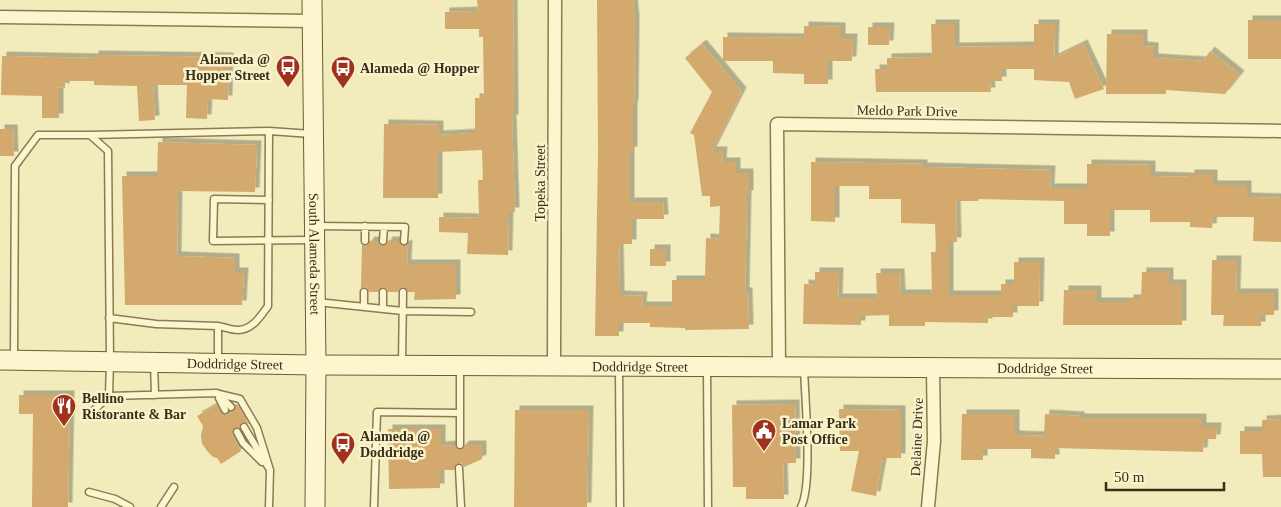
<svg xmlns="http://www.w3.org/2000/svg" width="1281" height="507" viewBox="0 0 1281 507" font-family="'Times New Roman',serif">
  <defs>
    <filter id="shadow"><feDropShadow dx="4.5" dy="-4.5" stdDeviation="0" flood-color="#0004"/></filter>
  </defs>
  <rect width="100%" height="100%" fill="#f2ebbb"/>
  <!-- building -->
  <path fill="#d4a96d" filter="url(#shadow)" d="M 477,0 L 513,0 L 514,119 L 512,119 L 515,212 L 509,212 L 508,255 L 467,254 L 468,233 L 439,232 L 439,217 L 479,218 L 478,180 L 483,180 L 482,150 L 438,152 L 438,198 L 383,198 L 384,124 L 439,125 L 439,135 L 475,133 L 475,98 L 484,98 L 483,37 L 479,37 L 479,29 L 445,29 L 445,12 L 478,11 Z
    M 597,0 L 633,0 L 635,21 L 634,105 L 633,105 L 633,151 L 630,151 L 630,202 L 663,202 L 664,219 L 632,219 L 632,244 L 619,244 L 620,295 L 643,296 L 642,306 L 672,306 L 672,280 L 705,280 L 706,238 L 719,239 L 720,206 L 710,207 L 710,196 L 702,196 L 694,135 L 690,133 L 712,92 L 685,58 L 702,44 L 742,92 L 712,151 L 723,151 L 722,162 L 736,162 L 736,173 L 749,173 L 749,195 L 747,195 L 745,292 L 748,292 L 749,329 L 685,330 L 685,328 L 650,327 L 650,323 L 619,323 L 619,336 L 595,336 L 598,151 Z
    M 1248,20 L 1281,20 L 1281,59 L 1248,59 Z
    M 931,24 L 955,24 L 955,47 L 1034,46 L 1034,24 L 1055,24 L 1054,58 L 1083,44 L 1104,89 L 1075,99 L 1069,82 L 1034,80 L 1034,69 L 1002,69 L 1002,81 L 990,81 L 991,92 L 876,92 L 875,69 L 887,69 L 887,58 L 932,57 Z
    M 804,26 L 841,27 L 841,38 L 853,38 L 852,61 L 828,61 L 828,84 L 804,84 L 804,74 L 773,73 L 773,61 L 723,61 L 723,37 L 804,38 Z
    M 868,27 L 890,27 L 889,45 L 868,45 Z
    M 1107,34 L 1143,34 L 1143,46 L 1154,47 L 1154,58 L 1203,61 L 1210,51 L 1240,75 L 1225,94 L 1166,90 L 1166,94 L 1106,94 Z
    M 94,55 L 229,57 L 228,100 L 208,99 L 207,119 L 186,118 L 187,85 L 153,85 L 155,120 L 139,121 L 137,86 L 94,85 L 94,81 L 65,81 L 65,88 L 59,87 L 59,118 L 42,118 L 42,96 L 1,95 L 2,56 L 94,58 Z
    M 0,129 L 13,129 L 14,156 L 0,156 Z
    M 158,142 L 257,145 L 255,192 L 178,191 L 177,256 L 235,258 L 235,272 L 244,272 L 242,305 L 125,305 L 122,176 L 157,176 Z
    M 811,162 L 923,164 L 923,167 L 1051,170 L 1050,188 L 1087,188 L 1087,164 L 1151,165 L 1151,176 L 1190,177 L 1190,174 L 1213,174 L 1213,185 L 1247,185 L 1247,197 L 1281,198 L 1281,242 L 1253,241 L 1254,217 L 1213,217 L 1212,228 L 1190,227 L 1190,222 L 1150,222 L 1150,210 L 1110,210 L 1110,236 L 1087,236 L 1087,224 L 1064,224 L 1064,201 L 979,199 L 978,201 L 956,201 L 957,242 L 949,242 L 949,295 L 1001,295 L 1001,284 L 1014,284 L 1014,262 L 1040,262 L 1039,306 L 1013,306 L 1013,317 L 988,317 L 988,323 L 925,322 L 925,326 L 889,326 L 889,315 L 861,316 L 861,325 L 803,324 L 804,284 L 815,285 L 815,272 L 839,272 L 838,298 L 877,298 L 876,273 L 900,273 L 901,294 L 932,294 L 931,252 L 936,252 L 935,224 L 901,223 L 901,199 L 869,199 L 869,186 L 835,186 L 835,222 L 811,221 Z
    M 370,241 L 378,241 L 382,246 L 387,244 L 388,241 L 399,241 L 403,246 L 408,244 L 407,264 L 456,264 L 456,299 L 414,300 L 415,292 L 408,292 L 404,287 L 400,288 L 398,292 L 388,292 L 386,288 L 383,287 L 378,292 L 369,292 L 366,287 L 361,288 L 362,245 L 367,246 Z
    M 650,249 L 666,249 L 666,266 L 650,266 Z
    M 1212,260 L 1237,260 L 1236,293 L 1274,293 L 1274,315 L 1261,315 L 1261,326 L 1223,326 L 1224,315 L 1211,315 Z
    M 1142,272 L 1169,272 L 1169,284 L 1182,284 L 1182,325 L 1063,325 L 1064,290 L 1097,290 L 1097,302 L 1129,302 L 1129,299 L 1141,299 Z
    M 19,395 L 70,395 L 68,507 L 32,507 L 33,414 L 19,414 Z
    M 237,404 L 249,424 L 242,423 L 239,428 L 233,429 L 232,435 L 241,451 L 221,464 L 217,458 L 213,457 L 208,452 L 202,444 L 201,435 L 203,426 L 197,416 L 217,405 L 222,414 L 227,415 L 235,410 L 235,405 Z
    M 795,404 L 796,463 L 783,463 L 784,499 L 746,499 L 746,487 L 733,487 L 732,405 Z
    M 839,409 L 901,410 L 901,458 L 883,458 L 876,496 L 851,491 L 859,451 L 840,451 Z
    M 515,410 L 589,410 L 587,507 L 514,507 Z
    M 962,414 L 1015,414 L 1015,435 L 1044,436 L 1045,414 L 1080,416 L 1080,418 L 1202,418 L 1202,427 L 1217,427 L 1216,439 L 1204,439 L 1203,452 L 1055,448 L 1055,459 L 1031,458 L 1031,449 L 983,449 L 983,460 L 961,460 Z
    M 1281,419 L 1281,477 L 1263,477 L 1262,454 L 1240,454 L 1240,431 L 1262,431 L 1262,420 Z
    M 388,429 L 441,429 L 441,446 L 455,445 L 457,449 L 460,450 L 465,445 L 482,445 L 482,459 L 464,467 L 461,463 L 457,464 L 454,470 L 440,470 L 440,488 L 389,489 Z"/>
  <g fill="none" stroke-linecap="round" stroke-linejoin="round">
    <defs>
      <path id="service" d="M 90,135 L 269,131 L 312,134
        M 269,200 L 214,199 L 213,241 L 313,240
        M 316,226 L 405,227 L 404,241
        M 365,241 L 365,226
        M 383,241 L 384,227
        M 317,302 L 403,311 L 471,312
        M 364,307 L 364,292
        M 383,309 L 383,292
        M 109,318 L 156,324 L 218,326 L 218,361
        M 218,326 C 224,327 231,330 238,330 C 252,330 261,316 268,306 L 269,131
        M 14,357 L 15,166 L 38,135 L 90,135 L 108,151 L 110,361 L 109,396 L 91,413
        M 154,363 L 155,395
        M 402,363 L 403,292
        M 619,368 L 620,507
        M 707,368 L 708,507
        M 219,394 L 240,399 L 257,428 L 270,470
        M 109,396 L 217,393 L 231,407
        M 219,398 L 225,410
        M 244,427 L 270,470 L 269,507
        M 237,432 L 243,443 L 262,462
        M 460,445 L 460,367
        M 459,468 L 461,507
        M 89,492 L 115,499 L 130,507
        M 161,507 L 174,487
        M 374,507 L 377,412 L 460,413
        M 801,507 C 813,484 805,399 804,369"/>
      <path id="minor" d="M 0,17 L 311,21
        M 554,366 L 555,0
        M 779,367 L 777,124 L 1281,131
        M 928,507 L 934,441 L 933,368"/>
      <g id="secondary">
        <path id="s1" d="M 312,0 L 316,365 L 315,507"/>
        <path id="s2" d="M 0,360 L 316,365 L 1281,369"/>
      </g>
    </defs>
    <!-- service casing -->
    <use href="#service" stroke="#8b7a53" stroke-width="9"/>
    <!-- minor casing -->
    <use href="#minor" stroke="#8b7a53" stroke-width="15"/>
    <!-- secondary casing -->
    <use href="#secondary" stroke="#6c5b37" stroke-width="21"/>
    <!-- service -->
    <use href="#service" stroke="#fcf6cf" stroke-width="6"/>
    <!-- minor -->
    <use href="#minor" stroke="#fcf6cf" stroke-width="12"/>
    <!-- secondary -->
    <use href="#secondary" stroke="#fcf6cf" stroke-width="19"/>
  </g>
  <!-- icons -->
  <defs>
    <symbol id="bus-pin" viewBox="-11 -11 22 30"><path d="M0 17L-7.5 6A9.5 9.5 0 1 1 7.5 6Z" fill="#a0321d" stroke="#f9f3cb"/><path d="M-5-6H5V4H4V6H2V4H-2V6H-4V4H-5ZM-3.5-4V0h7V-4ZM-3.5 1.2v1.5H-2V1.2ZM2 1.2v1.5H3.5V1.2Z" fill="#fff"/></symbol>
    <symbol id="restaurant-pin" viewBox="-11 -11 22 30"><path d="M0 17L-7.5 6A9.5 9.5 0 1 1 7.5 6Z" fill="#a0321d" stroke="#f9f3cb"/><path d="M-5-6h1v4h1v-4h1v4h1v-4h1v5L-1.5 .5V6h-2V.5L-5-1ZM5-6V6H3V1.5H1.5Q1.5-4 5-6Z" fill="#fff"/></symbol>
    <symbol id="civic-pin" viewBox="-11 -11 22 30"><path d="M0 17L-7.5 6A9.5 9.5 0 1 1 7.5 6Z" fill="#a0321d" stroke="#f9f3cb"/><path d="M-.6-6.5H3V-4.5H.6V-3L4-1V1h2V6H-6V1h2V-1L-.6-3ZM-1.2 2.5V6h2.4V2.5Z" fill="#fff"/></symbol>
  </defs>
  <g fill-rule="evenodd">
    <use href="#bus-pin" x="274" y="53" width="28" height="38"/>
    <use href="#bus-pin" x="329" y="54" width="28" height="38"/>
    <use href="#restaurant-pin" x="50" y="392" width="28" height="38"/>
    <use href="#civic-pin" x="750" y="417" width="28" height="38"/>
    <use href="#bus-pin" x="329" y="430" width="28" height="38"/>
  </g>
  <g text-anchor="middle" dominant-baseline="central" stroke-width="5" stroke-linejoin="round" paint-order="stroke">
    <!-- poi labels -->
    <g font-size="14" font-weight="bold" fill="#382e1a" stroke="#f9f3cb" text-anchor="start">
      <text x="270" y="59" text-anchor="end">Alameda @<tspan x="270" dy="16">Hopper Street</tspan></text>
      <text x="360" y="68">Alameda @ Hopper</text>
      <text x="82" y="398">Bellino<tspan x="82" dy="16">Ristorante &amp; Bar</tspan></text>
      <text x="782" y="423">Lamar Park<tspan x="782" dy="16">Post Office</tspan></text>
      <text x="360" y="436">Alameda @<tspan x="360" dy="16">Doddridge</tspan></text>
    </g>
    <!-- street labels -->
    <g font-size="14" fill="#382e1a" stroke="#f9f3cb">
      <text transform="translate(907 111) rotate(1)">Meldo Park Drive</text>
      <text transform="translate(540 183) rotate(-90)">Topeka Street</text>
      <text stroke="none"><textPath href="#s1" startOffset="254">South Alameda Street</textPath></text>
      <text stroke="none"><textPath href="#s2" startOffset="235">Doddridge Street</textPath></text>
      <text stroke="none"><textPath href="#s2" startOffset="640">Doddridge Street</textPath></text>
      <text stroke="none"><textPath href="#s2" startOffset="1045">Doddridge Street</textPath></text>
      <text transform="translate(917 437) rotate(-88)">Delaine Drive</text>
    </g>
  </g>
  <!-- scale -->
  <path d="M1106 482v8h118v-8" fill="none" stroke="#382e1a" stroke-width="2.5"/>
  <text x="1114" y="482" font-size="15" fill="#382e1a" stroke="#f9f3cb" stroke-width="4" paint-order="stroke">50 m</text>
</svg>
